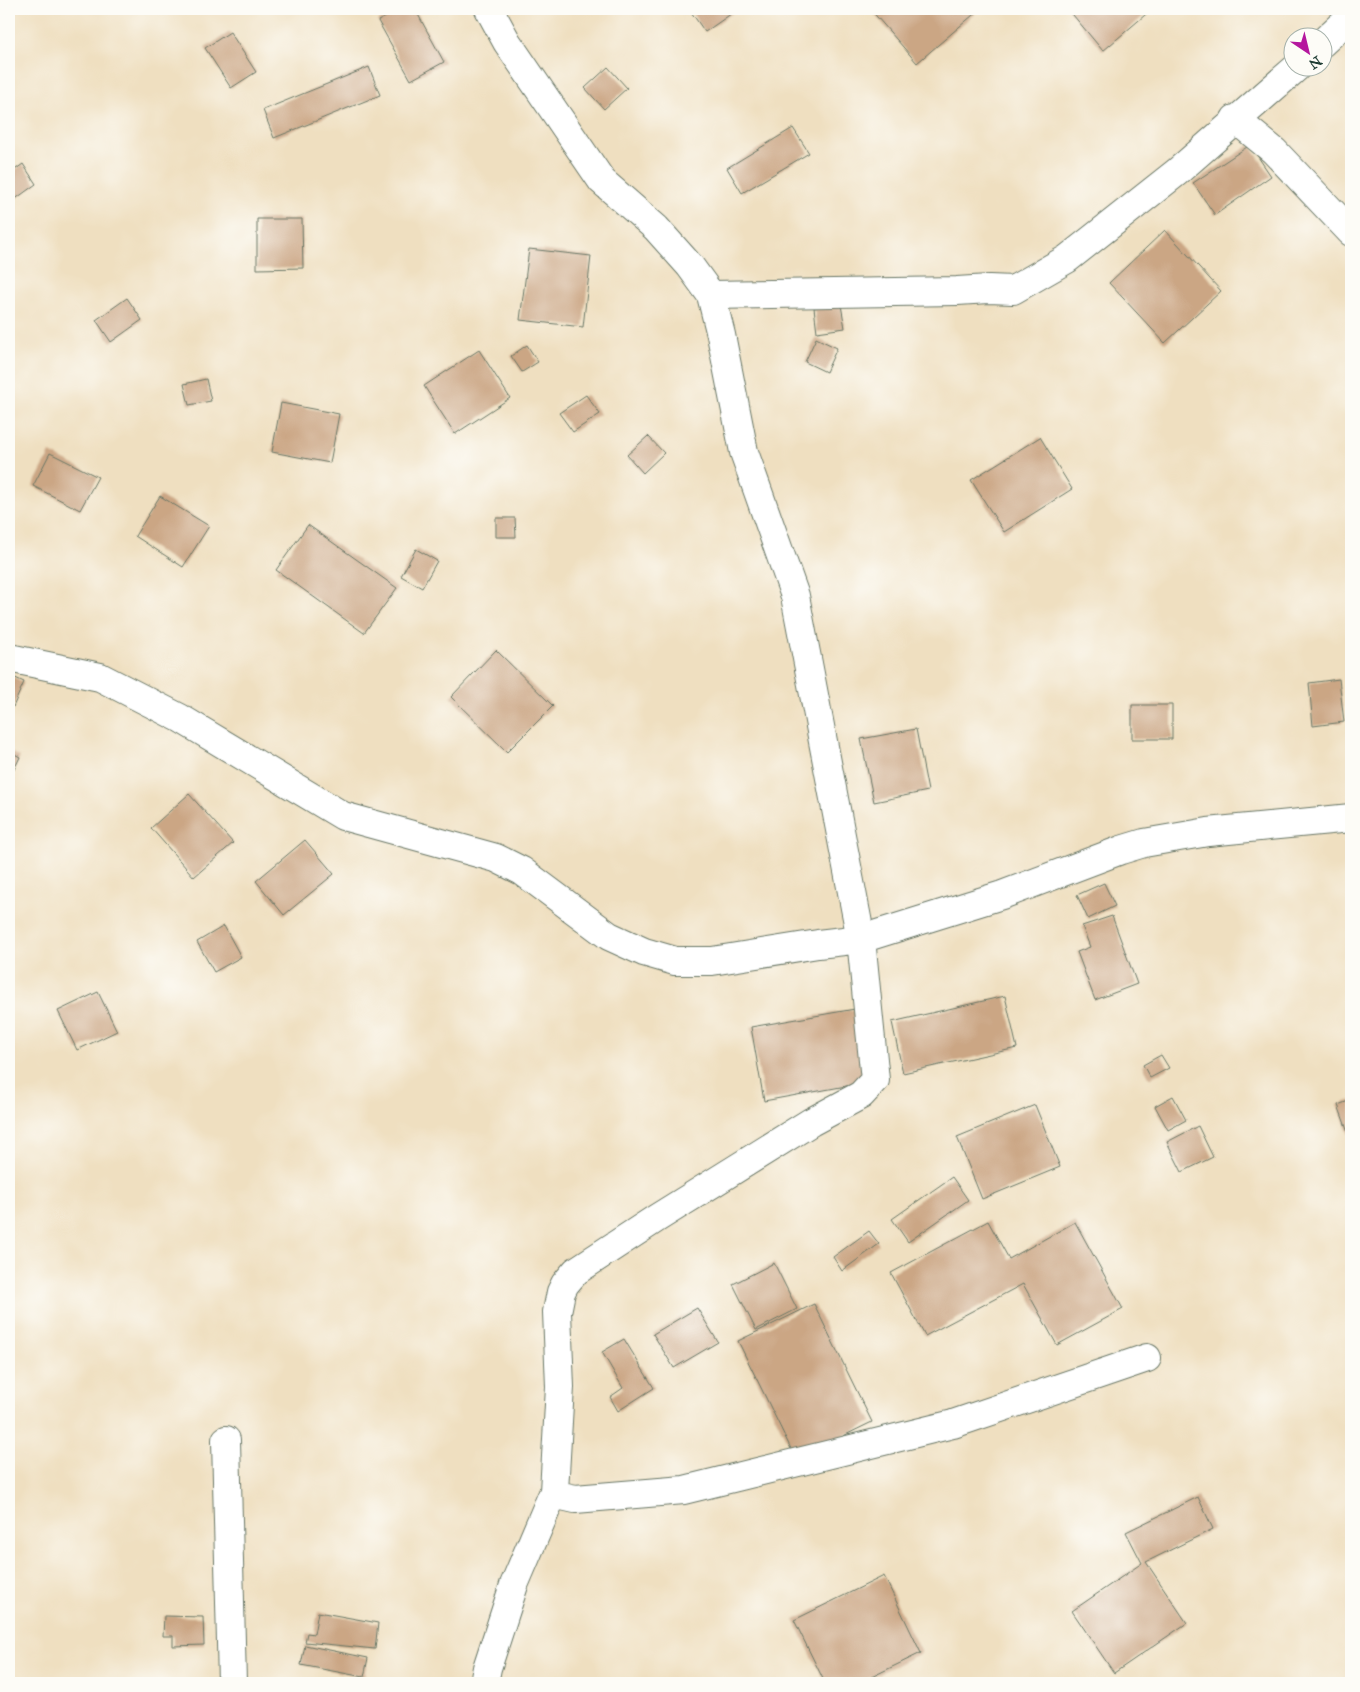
<svg xmlns="http://www.w3.org/2000/svg" width="1360" height="1692" viewBox="0 0 1360 1692" font-family="'IM FELL Great Primer',serif">
  <rect width="100%" height="100%" fill="#fdfcf7"/>
  <filter id="ink" filterUnits="userSpaceOnUse"><feTurbulence type="fractalNoise" baseFrequency=".02" numOctaves="2"/><feDisplacementMap in="SourceGraphic" scale="10" xChannelSelector="R" yChannelSelector="G"/><feConvolveMatrix kernelMatrix="1 2 1 2 8 2 1 2 1" color-interpolation-filters="sRGB"/></filter>
  <filter id="wash" filterUnits="userSpaceOnUse"><feTurbulence type="fractalNoise" baseFrequency=".0096" numOctaves="4" result="noise"/><feDisplacementMap in="SourceGraphic" scale="20" xChannelSelector="R" yChannelSelector="G"/><feGaussianBlur stdDeviation="1.12" result="paint"/><feColorMatrix in="noise" values="0 0 0 0 0 0 0 0 0 0 0 0 0 0 0 0 0 1.4 0 .05"/><feComposite in="paint" operator="in"/></filter>
  <g filter="url(#wash)">
    <rect width="100%" height="100%" fill="#efdfc0"/>
    <g id="blocks">
      <!-- building -->
      <path fill="#cba684" d="M 401,9 L 415,9 L 444,62 L 411,80 L 378,21 Z
        M 689,9 L 738,9 L 705,32 Z
        M 870,9 L 980,9 L 917,63 Z
        M 1068,9 L 1152,9 L 1103,51 Z
        M 230,32 L 256,72 L 231,88 L 205,48 Z
        M 369,67 L 380,95 L 274,138 L 263,110 Z
        M 608,67 L 627,88 L 604,109 L 585,88 Z
        M 793,128 L 809,153 L 742,193 L 727,168 Z
        M 1250,145 L 1271,176 L 1215,215 L 1193,183 Z
        M 23,164 L 36,184 L 14,200 L 9,193 L 9,174 Z
        M 257,219 L 302,219 L 303,268 L 257,269 Z
        M 1165,230 L 1221,291 L 1165,343 L 1109,283 Z
        M 529,249 L 591,256 L 583,327 L 520,320 Z
        M 127,298 L 142,320 L 111,342 L 96,320 Z
        M 841,305 L 845,328 L 817,332 L 814,308 Z
        M 816,338 L 837,348 L 826,372 L 805,362 Z
        M 527,345 L 538,362 L 522,372 L 511,356 Z
        M 479,350 L 510,398 L 455,434 L 424,386 Z
        M 206,379 L 211,401 L 189,405 L 184,384 Z
        M 586,395 L 600,414 L 573,432 L 559,413 Z
        M 281,403 L 339,414 L 330,463 L 272,452 Z
        M 648,436 L 664,453 L 643,473 L 627,455 Z
        M 1040,437 L 1072,489 L 1004,532 L 971,480 Z
        M 50,453 L 98,477 L 80,510 L 33,486 Z
        M 160,496 L 209,526 L 183,567 L 135,536 Z
        M 496,518 L 515,518 L 516,537 L 496,537 Z
        M 308,525 L 397,588 L 364,633 L 276,570 Z
        M 416,549 L 437,561 L 422,588 L 401,576 Z
        M 496,650 L 553,706 L 507,752 L 451,697 Z
        M 9,675 L 24,682 L 13,707 L 9,705 Z
        M 1339,679 L 1344,722 L 1313,726 L 1309,683 Z
        M 1132,705 L 1172,705 L 1172,739 L 1132,739 Z
        M 916,729 L 928,791 L 874,802 L 861,739 Z
        M 9,751 L 20,757 L 9,780 Z
        M 189,794 L 233,843 L 194,877 L 151,828 Z
        M 305,840 L 334,874 L 284,915 L 256,881 Z
        M 1104,883 L 1115,906 L 1088,919 L 1077,895 Z
        M 1112,916 L 1137,984 L 1095,1000 L 1077,952 L 1090,947 L 1082,926 Z
        M 224,926 L 241,957 L 214,972 L 197,942 Z
        M 98,992 L 117,1031 L 77,1050 L 58,1011 Z
        M 1005,996 L 1017,1048 L 903,1073 L 892,1022 Z
        M 855,1009 L 868,1082 L 764,1101 L 751,1027 Z
        M 1161,1055 L 1169,1068 L 1150,1078 L 1143,1065 Z
        M 1173,1096 L 1186,1120 L 1168,1130 L 1155,1106 Z
        M 1351,1100 L 1351,1141 L 1338,1105 Z
        M 1035,1105 L 1060,1167 L 982,1199 L 957,1137 Z
        M 1198,1126 L 1213,1157 L 1182,1172 L 1167,1142 Z
        M 952,1177 L 968,1200 L 908,1242 L 892,1219 Z
        M 988,1221 L 1009,1259 L 1075,1222 L 1123,1309 L 1057,1345 L 1023,1284 L 925,1336 L 891,1273 Z
        M 869,1231 L 879,1244 L 842,1271 L 833,1257 Z
        M 774,1263 L 797,1309 L 756,1330 L 733,1284 Z
        M 814,1304 L 872,1422 L 796,1459 L 738,1341 Z
        M 697,1308 L 718,1342 L 674,1368 L 653,1334 Z
        M 624,1339 L 654,1388 L 618,1411 L 610,1397 L 623,1388 L 602,1352 Z
        M 1198,1497 L 1213,1529 L 1146,1562 L 1187,1623 L 1114,1673 L 1072,1611 L 1142,1563 L 1126,1532 Z
        M 884,1576 L 921,1653 L 859,1683 L 825,1683 L 794,1620 Z
        M 318,1612 L 378,1623 L 375,1649 L 305,1642 L 307,1633 L 314,1634 Z
        M 164,1616 L 203,1617 L 204,1645 L 173,1646 L 173,1636 L 163,1636 Z
        M 305,1645 L 368,1658 L 364,1677 L 301,1665 Z"/>
    </g>
  </g>
  <g filter="url(#ink)">
    <use href="#blocks" fill-opacity="0" stroke="#687665" stroke-width="1"/>
    <g fill="none" stroke-linecap="round" stroke-linejoin="round">
      <defs>
        <path id="street" d="M 1322,43 L 1351,16
          M 1235,119 L 1274,151 L 1351,232
          M 711,295 L 957,291 L 989,289 L 1013,290 L 1067,259 L 1177,172 L 1296,68
          M 9,658 L 100,677 L 180,718 L 343,816 L 496,858 L 522,871 L 609,936 L 644,952 L 675,961 L 712,961 L 818,944 L 861,939 L 1002,895 L 1121,850 L 1144,843 L 1208,832 L 1351,818
          M 226,1440 L 232,1683
          M 554,1491 L 562,1496 L 575,1499 L 684,1490 L 953,1424 L 1147,1358
          M 484,1683 L 487,1668 L 514,1585 L 554,1491 L 560,1387 L 557,1312 L 561,1292 L 565,1284 L 576,1271 L 657,1218 L 811,1122 L 861,1095 L 875,1080 L 861,939 L 795,596 L 744,452 L 721,335 L 711,295 L 690,266 L 656,228 L 602,181 L 507,42 L 489,9"/>
      </defs>
      <!-- street casing -->
      <use href="#street" stroke="#687665" stroke-width="30"/>
      <!-- street -->
      <use href="#street" stroke="#fff" stroke-width="28"/>
    </g>
  </g>
  <!-- margin -->
  <rect width="1360" height="1692" fill="none" stroke="#fdfcf7" stroke-width="30"/>
  <!-- north arrow -->
  <g transform="translate(1308 52) rotate(145)"><circle r="24" fill="#fdfcf7" stroke="#a4b0a9"/>
  <path d="M0-4L9 19L0 12L-9 19Z" fill="#b5179e"/>
  <text y="-8" font-size="14" font-weight="bold" text-anchor="middle" fill="#1f3d34">N</text>
  </g>
</svg>
